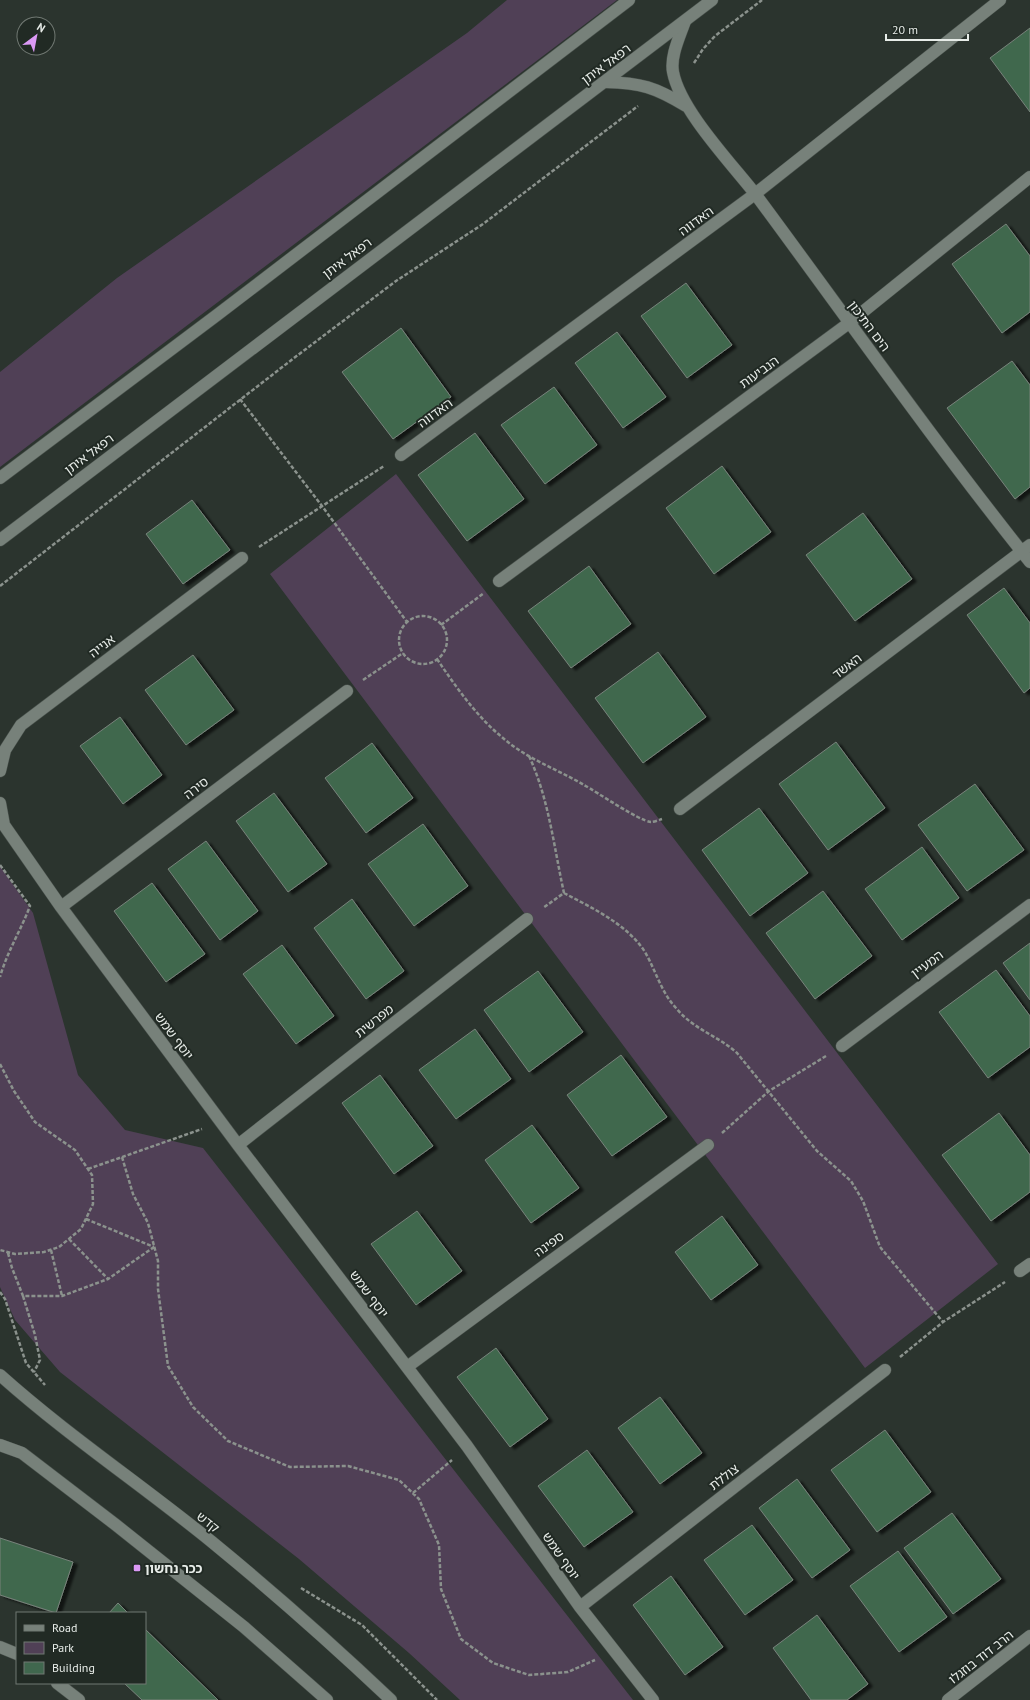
<svg xmlns="http://www.w3.org/2000/svg" width="1030" height="1700" viewBox="0 0 1030 1700" font-family="'PT Sans','Noto Sans Hebrew',sans-serif">
  <defs>
    <filter id="shadow"><feDropShadow dx="4.5" dy="2.5" stdDeviation="1" flood-color="#0009"/></filter>
  </defs>
  <rect width="100%" height="100%" fill="#2b342e"/>
  <!-- green -->
  <path fill="#504056" d="M 507,0 L 617,0 L 0,467 L 0,372 L 117,278 L 467,33 Z
    M 396,474 L 998,1264 L 865,1368 L 270,574 Z
    M 0,866 L 33,913 L 78,1075 L 125,1130 L 203,1148 L 633,1700 L 460,1700 L 409,1653 L 299,1559 L 60,1372 L 15,1320 L 0,1287 Z"/>
  <!-- building -->
  <path fill="#40674e" stroke="#78837b" filter="url(#shadow)" d="M 1030,28 L 1030,112 L 990,58 Z
    M 1006,224 L 1030,256 L 1030,312 L 1002,333 L 952,264 Z
    M 686,283 L 732,345 L 687,378 L 641,316 Z
    M 401,328 L 451,397 L 393,439 L 342,372 Z
    M 617,332 L 666,397 L 623,428 L 575,363 Z
    M 1012,361 L 1030,385 L 1030,487 L 1015,499 L 947,408 Z
    M 554,387 L 597,445 L 545,484 L 501,425 Z
    M 475,433 L 524,499 L 467,541 L 418,475 Z
    M 722,466 L 771,532 L 714,574 L 666,508 Z
    M 192,500 L 230,550 L 183,584 L 146,534 Z
    M 863,513 L 912,579 L 855,621 L 806,555 Z
    M 589,566 L 631,624 L 571,668 L 528,611 Z
    M 1004,588 L 1030,623 L 1030,688 L 1024,693 L 967,615 Z
    M 658,652 L 706,717 L 643,763 L 595,698 Z
    M 193,655 L 234,710 L 186,745 L 145,690 Z
    M 120,717 L 162,775 L 123,804 L 80,746 Z
    M 836,742 L 885,808 L 828,850 L 779,784 Z
    M 372,743 L 413,798 L 366,833 L 325,778 Z
    M 975,784 L 1024,850 L 967,891 L 918,825 Z
    M 274,793 L 327,864 L 288,892 L 236,821 Z
    M 759,808 L 808,873 L 750,916 L 702,850 Z
    M 423,824 L 468,886 L 414,926 L 368,864 Z
    M 206,841 L 258,911 L 220,940 L 168,869 Z
    M 922,847 L 959,898 L 902,940 L 865,889 Z
    M 152,883 L 205,954 L 166,982 L 114,911 Z
    M 823,891 L 872,956 L 815,999 L 766,933 Z
    M 352,899 L 404,971 L 366,999 L 314,928 Z
    M 1030,943 L 1030,1000 L 1003,963 Z
    M 282,945 L 334,1016 L 296,1044 L 243,974 Z
    M 996,970 L 1030,1016 L 1030,1047 L 988,1078 L 939,1012 Z
    M 538,971 L 583,1032 L 529,1072 L 484,1010 Z
    M 475,1029 L 511,1079 L 456,1119 L 419,1070 Z
    M 621,1055 L 667,1117 L 612,1156 L 567,1095 Z
    M 380,1075 L 433,1146 L 394,1174 L 342,1103 Z
    M 999,1113 L 1030,1155 L 1030,1192 L 991,1221 L 942,1155 Z
    M 532,1125 L 579,1188 L 531,1223 L 485,1160 Z
    M 417,1211 L 462,1271 L 416,1305 L 371,1244 Z
    M 722,1216 L 758,1265 L 711,1300 L 675,1252 Z
    M 496,1348 L 548,1419 L 510,1447 L 457,1377 Z
    M 660,1397 L 702,1453 L 660,1484 L 618,1428 Z
    M 885,1430 L 931,1492 L 877,1532 L 831,1470 Z
    M 587,1450 L 633,1512 L 584,1547 L 538,1486 Z
    M 797,1479 L 850,1550 L 812,1578 L 759,1508 Z
    M 952,1513 L 1001,1579 L 953,1614 L 904,1548 Z
    M 752,1525 L 793,1580 L 745,1615 L 704,1560 Z
    M 0,1538 L 73,1562 L 56,1613 L 0,1595 Z
    M 898,1551 L 947,1617 L 899,1652 L 850,1586 Z
    M 671,1576 L 723,1647 L 685,1675 L 633,1605 Z
    M 118,1603 L 128,1613 L 109,1613 Z
    M 817,1615 L 868,1684 L 847,1700 L 811,1700 L 773,1648 Z
    M 145,1629 L 218,1700 L 142,1700 L 124,1683 L 145,1683 Z"/>
  <g fill="none" stroke-linecap="round" stroke-linejoin="round">
    <defs>
      <path id="minor" d="M 685,21 C 680,36 670,56 673,72 C 680,110 732,164 756,195 C 847,318 935,443 1030,562
        M 605,82 C 641,83 655,87 686,106
        M 401,455 L 755,194 L 1000,0
        M 499,581 L 849,323 L 1030,177
        M 0,771 L 5,750 L 21,725 L 242,558
        M 0,803 L 4,825 L 61,907 L 238,1145 L 467,1446 L 580,1607 L 653,1700
        M 680,809 L 1030,545
        M 61,907 L 347,691
        M 842,1046 L 1030,905
        M 238,1145 L 527,919
        M 1020,1271 L 1030,1264
        M 407,1367 L 708,1145
        M 580,1607 L 885,1370
        M 0,1647 L 17,1654
        M 57,1683 L 79,1700"/>
      <path id="tertiary" d="M 0,478 L 217,315 L 629,0
        M 0,540 L 712,0
        M 948,1700 L 1030,1636"/>
      <path id="secondary" d="M 0,1375 C 67,1435 142,1485 212,1542 C 273,1592 333,1645 391,1700
        M 0,1445 L 22,1453 L 116,1525 L 244,1627 L 327,1700"/>
    </defs>
    <!-- minor casing -->
    <use href="#minor" stroke="#4a524d" stroke-width="13"/>
    <!-- tertiary casing -->
    <use href="#tertiary" stroke="#4a524d" stroke-width="13"/>
    <!-- secondary casing -->
    <use href="#secondary" stroke="#4a524d" stroke-width="13"/>
    <!-- path -->
    <path stroke="#8b928d" stroke-width="2.5" stroke-dasharray="4 2" stroke-linecap="butt" d="M 694,63 L 703,49 L 715,36 L 762,0
      M 240,399 L 322,506 L 407,622
      M 259,547 L 384,466
      M 0,586 L 294,358 L 396,281 L 483,224 L 638,106
      M399 640a24 24 0 1 1 48 0a24 24 0 1 1-48 0Z
      M 441,625 L 484,593
      M 437,659 C 456,687 477,717 503,738 C 527,759 557,769 584,785 C 597,792 639,821 651,822 C 654,822 659,820 662,819
      M 363,680 L 403,653
      M 529,756 C 549,799 554,848 564,893 L 543,908
      M 0,865 L 30,906 C 21,930 7,952 0,977
      M 564,893 C 592,908 627,924 645,952 C 656,971 661,992 676,1008 C 694,1030 717,1035 737,1053 L 817,1151 L 851,1181 L 863,1201 L 880,1247 L 943,1322
      M 0,1064 L 14,1091 L 35,1122 L 75,1150 L 92,1175 L 93,1204 L 81,1229 L 59,1247 L 44,1252 L 15,1254 L 0,1250
      M 722,1133 L 769,1091 L 826,1056
      M 122,1157 L 133,1194 L 148,1223 L 158,1261 L 158,1289 L 168,1366 L 193,1407 L 228,1441 L 290,1467 L 348,1466 L 399,1480 L 419,1499 L 439,1545 L 441,1589 L 461,1639 L 493,1663 L 529,1675 L 568,1672 L 595,1660
      M 88,1169 L 202,1129
      M 86,1219 L 154,1247
      M 69,1239 L 108,1279
      M 51,1250 L 62,1296
      M 8,1253 L 12,1268 L 23,1296 L 62,1296 L 108,1279 L 154,1247
      M 0,1292 L 5,1299 L 26,1363 L 45,1385
      M 23,1296 L 35,1335 L 40,1360 L 34,1372
      M 900,1357 L 943,1322 L 1005,1282
      M 413,1493 L 452,1460
      M 301,1588 L 362,1625 L 437,1700"/>
    <!-- minor -->
    <use href="#minor" stroke="#77817a" stroke-width="12"/>
    <!-- tertiary -->
    <use href="#tertiary" stroke="#77817a" stroke-width="12"/>
    <!-- secondary -->
    <use href="#secondary" stroke="#77817a" stroke-width="12"/>
  </g>
  <!-- markers -->
  <rect fill="#db99f5" stroke="#212a24" stroke-width="1.5" x="133" y="1564" width="8" height="8" rx="2"/>
  <g text-anchor="middle" dominant-baseline="central" stroke-width="4" stroke-linejoin="round" paint-order="stroke">
    <!-- street labels -->
    <g font-size="13" fill="#e7ece8" stroke="#212a24">
      <text transform="translate(606 64) rotate(-37)">רפאל איתן</text>
      <text transform="translate(696 221) rotate(-36)">האדווה</text>
      <text transform="translate(347 258) rotate(-37)">רפאל איתן</text>
      <text transform="translate(869 326) rotate(53)">הים התיכון</text>
      <text transform="translate(759 372) rotate(-36)">הנביעות</text>
      <text transform="translate(435 413) rotate(-36)">האדווה</text>
      <text transform="translate(89 454) rotate(-37)">רפאל איתן</text>
      <text transform="translate(102 646) rotate(-37)">אנייה</text>
      <text transform="translate(847 666) rotate(-37)">האשד</text>
      <text transform="translate(196 788) rotate(-37)">סירה</text>
      <text transform="translate(927 964) rotate(-37)">המעיין</text>
      <text transform="translate(374 1021) rotate(-38)">מפרשית</text>
      <text transform="translate(174 1036) rotate(53)">יוסף שמש</text>
      <text transform="translate(549 1244) rotate(-36)">ספינה</text>
      <text transform="translate(369 1294) rotate(53)">יוסף שמש</text>
      <text transform="translate(724 1477) rotate(-38)">צוללת</text>
      <text transform="translate(208 1522) rotate(38)">קדש</text>
      <text transform="translate(561 1556) rotate(55)">יוסף שמש</text>
      <text transform="translate(981 1657) rotate(-38)">הרב דוד בוזגלו</text>
    </g>
    <!-- poi labels -->
    <g font-size="13" font-weight="bold" fill="#e7ece8" stroke="#212a24" text-anchor="start">
      <text x="145" y="1568">ככר נחשון</text>
    </g>
  </g>
  <!-- legend -->
  <rect x="16" y="1612" width="130" height="72" fill="#212a24" stroke="#707872"/>
  <rect x="24" y="1625" width="20" height="6" fill="#77817a" stroke="#707872"/>
  <text x="52" y="1632" font-size="12" fill="#e7ece8">Road</text>
  <rect x="24" y="1642" width="20" height="12" fill="#504056" stroke="#707872"/>
  <text x="52" y="1652" font-size="12" fill="#e7ece8">Park</text>
  <rect x="24" y="1662" width="20" height="12" fill="#40674e" stroke="#707872"/>
  <text x="52" y="1672" font-size="12" fill="#e7ece8">Building</text>
  <!-- north arrow -->
  <g transform="translate(36 36) rotate(32)"><circle r="19" fill="#212a24" stroke="#707872"/>
  <path d="M0-3L7 15L0 10L-7 15Z" fill="#db99f5"/>
  <text y="-6" font-size="11" font-weight="bold" text-anchor="middle" fill="#e7ece8">N</text>
  </g>
  <!-- scale -->
  <path d="M886 34v6h82v-6" fill="none" stroke="#e7ece8" stroke-width="2"/>
  <text x="892" y="34" font-size="12" fill="#e7ece8" stroke="#212a24" stroke-width="3" paint-order="stroke">20 m</text>
</svg>
